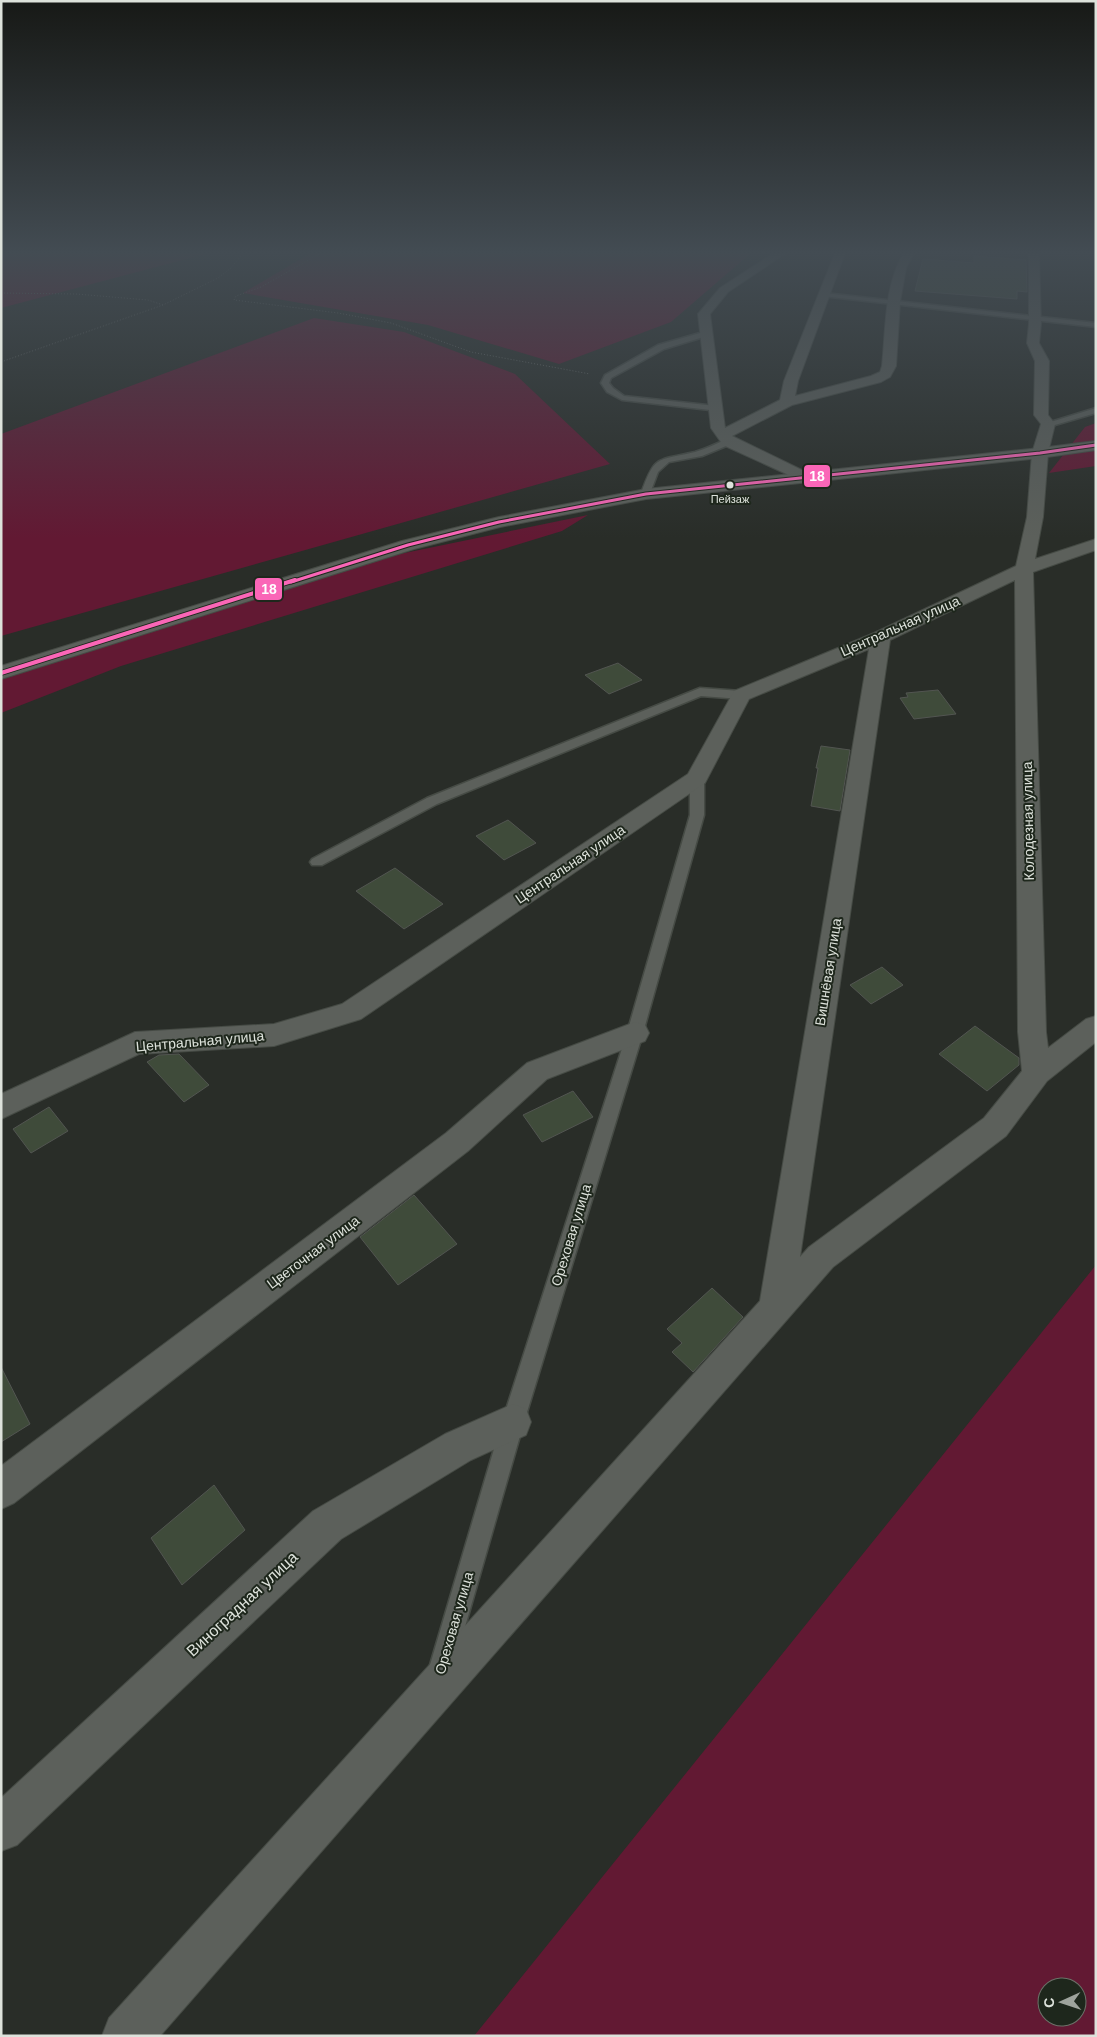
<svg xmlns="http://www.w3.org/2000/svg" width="1097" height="2037" viewBox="0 0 1097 2037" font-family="Arial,sans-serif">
  <rect width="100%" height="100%" fill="#292d28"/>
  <!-- green -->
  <path fill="#621933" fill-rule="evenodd" d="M 1,253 L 209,253 L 1,308 Z
    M 311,253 L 751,253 L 671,322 L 559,364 L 428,325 L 243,293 Z
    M 314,318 L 404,332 L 515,374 L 610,464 L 1,636 L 1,434 Z
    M 1096,423 L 1096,466 L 1049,473 L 1085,427 Z
    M 588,515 L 562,531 L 121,666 L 1,713 L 1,679 L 390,556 Z
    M 1096,1265 L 1096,2036 L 474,2036 ZM 1047,1987 L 1077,1987 L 1077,2017 L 1047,2017 Z"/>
  <!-- building -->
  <path fill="#3f4b3a" stroke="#525551" d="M 974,256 L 1026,260 L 1027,292 L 1017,291 L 1017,299 L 915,291 L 923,259 L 974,263 Z
    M 618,663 L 642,680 L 609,694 L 585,675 Z
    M 938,690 L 956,714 L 914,719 L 900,698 L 908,697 L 906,693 Z
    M 821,746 L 850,750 L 840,811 L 811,806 L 818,768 L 816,768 Z
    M 508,820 L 536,843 L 504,860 L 476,836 Z
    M 395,868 L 443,904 L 404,929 L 356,891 Z
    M 882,967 L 903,985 L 871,1004 L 850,985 Z
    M 975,1026 L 1019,1058 L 1019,1065 L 987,1091 L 939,1054 Z
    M 179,1054 L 209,1085 L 184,1102 L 147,1062 L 159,1055 Z
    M 573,1091 L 593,1117 L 542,1142 L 523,1115 Z
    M 49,1107 L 68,1131 L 31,1153 L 13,1129 Z
    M 414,1195 L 457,1244 L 398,1285 L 360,1237 Z
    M 712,1288 L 743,1317 L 693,1372 L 672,1352 L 682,1343 L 667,1329 Z
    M 1,1367 L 30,1424 L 1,1442 Z
    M 214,1485 L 245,1530 L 182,1585 L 151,1538 Z"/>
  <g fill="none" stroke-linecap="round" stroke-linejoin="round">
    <defs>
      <path id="service" d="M 824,293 L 1096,323 L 1096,327 L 822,296 L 821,295 Z
        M 707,331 L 711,333 L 710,335 L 664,349 L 611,378 L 609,383 L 613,388 L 624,396 L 716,406 L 719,407 L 719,411 L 622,400 L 607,392 L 601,383 L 605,375 L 658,345 Z
        M 1096,408 L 1096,413 L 1048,427 L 1044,424 Z
        M 728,439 L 731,440 L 731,444 L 702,456 L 669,462 L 658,472 L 649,496 L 646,497 L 641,494 C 655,454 657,461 695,452 C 706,449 717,443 728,439 Z
        M 700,688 L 741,691 L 747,695 L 741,699 L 701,696 L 437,804 L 322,865 L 312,865 L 310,862 L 312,859 L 427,798 Z
        M 697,774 L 704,778 L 704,815 L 643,1033 L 524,1422 L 454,1665 L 451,1674 L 442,1677 L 433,1674 L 430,1665 L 502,1422 L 627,1033 L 690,815 L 690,778 Z"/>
      <path id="minor" d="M 774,253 L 786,253 L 728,292 L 710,314 L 725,428 L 780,400 L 784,381 L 835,253 L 845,253 L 798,381 L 795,396 L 871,376 L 880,372 L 882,366 C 886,329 884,285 904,253 L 914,253 L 906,268 L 900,302 L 896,366 L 890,377 L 881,382 L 792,405 L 732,436 L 810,474 L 812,477 L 810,480 L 804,482 L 723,445 L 711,428 L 698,314 L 720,288 Z
        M 1029,253 L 1039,253 L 1041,324 L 1039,343 L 1049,361 L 1048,415 L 1055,424 L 1048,453 L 1043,517 L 1035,559 L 1096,539 L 1096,550 L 1033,572 L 1046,1032 L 1048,1048 L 1086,1019 L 1096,1016 L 1096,1042 L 1047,1081 L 1006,1136 L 833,1267 L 160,2036 L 102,2036 L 109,2018 L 760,1301 L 869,649 L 749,699 L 705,783 L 361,1019 L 274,1046 L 139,1054 L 1,1119 L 1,1094 L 135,1032 L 274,1024 L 342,1004 L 688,774 L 734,691 L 874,633 L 1016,566 L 1027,517 L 1032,453 L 1041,424 L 1034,415 L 1035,361 L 1027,343 L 1029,324 ZM 1015,580 L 1018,1032 L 1022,1071 L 984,1118 L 809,1247 L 800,1257 L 890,640 Z
        M 635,1022 L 645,1025 L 649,1033 L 645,1041 L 547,1079 L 468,1151 L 14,1503 L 1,1509 L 1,1466 L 446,1133 L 527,1063 Z
        M 513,1404 L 526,1409 L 531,1422 L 526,1435 L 471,1460 L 341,1539 L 17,1845 L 1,1851 L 1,1798 L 313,1511 L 445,1434 Z"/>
      <path id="secondary" d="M 1096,441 L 1096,450 L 1040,458 L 646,499 L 500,527 L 414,549 L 1,679 L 1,666 L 402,541 L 499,517 L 646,489 L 1040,448 Z"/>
    </defs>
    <!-- service casing -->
    <use href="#service" stroke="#464b45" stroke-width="3"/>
    <!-- minor casing -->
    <use href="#minor" stroke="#464b45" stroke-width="2"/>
    <!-- secondary casing -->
    <use href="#secondary" stroke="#464b45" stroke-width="2"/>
    <!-- path -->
    <path stroke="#686b68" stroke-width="1" stroke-dasharray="1 2" stroke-linecap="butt" d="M 321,253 L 261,287 L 236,296 L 234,300 L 338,313 L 391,323 L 471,352 L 590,374
      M 1,293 L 76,294 L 148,300 L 163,305 L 218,278 L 231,268 L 243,253
      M 1,362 L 163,305"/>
    <!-- service -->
    <use href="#service" fill="#5c605b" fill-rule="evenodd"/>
    <!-- minor -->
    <use href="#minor" fill="#5c605b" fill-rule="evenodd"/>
    <!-- secondary -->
    <use href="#secondary" fill="#5c605b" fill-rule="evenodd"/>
    <defs>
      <path id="bus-1-far1" d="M 291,582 L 408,545 L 499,522 L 646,494 L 1040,453 L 1096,445"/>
      <path id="bus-1" d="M 1,673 L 295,580"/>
    </defs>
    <!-- bus-1-far1 casing -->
    <use href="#bus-1-far1" stroke="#1e271c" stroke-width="5"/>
    <!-- bus-1 casing -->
    <use href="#bus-1" stroke="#1e271c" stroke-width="6"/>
    <!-- bus-1-far1 -->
    <use href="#bus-1-far1" stroke="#fa66b7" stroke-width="3"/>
    <!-- bus-1 -->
    <use href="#bus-1" stroke="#fa66b7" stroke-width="4"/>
  </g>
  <!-- sky -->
  <linearGradient id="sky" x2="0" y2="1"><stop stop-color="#171916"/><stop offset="0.47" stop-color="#434c53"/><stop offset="1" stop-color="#434c53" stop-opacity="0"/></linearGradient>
  <rect width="1097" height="538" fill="url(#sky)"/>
  <!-- markers -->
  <circle fill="#dde2db" stroke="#1e271c" stroke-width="2" cx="730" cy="485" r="4.5"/>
  <g text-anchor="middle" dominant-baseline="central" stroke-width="4" stroke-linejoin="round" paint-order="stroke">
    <!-- far-bus labels -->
    <g font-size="11" fill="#dde2db" stroke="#1e271c">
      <text x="730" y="499">Пейзаж</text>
    </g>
    <!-- street labels -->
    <g font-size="14" fill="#dde2db" stroke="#1e271c">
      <text transform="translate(900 626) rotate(-24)">Центральная улица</text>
      <text transform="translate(1028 821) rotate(-91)">Колодезная улица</text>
      <text transform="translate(570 864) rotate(-34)">Центральная улица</text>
      <text transform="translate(828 972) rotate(-81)">Вишнёвая улица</text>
      <text transform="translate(200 1041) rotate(-5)">Центральная улица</text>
      <text transform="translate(571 1235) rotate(-73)">Ореховая улица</text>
      <text transform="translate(313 1252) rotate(-37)">Цветочная улица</text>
      <text transform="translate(454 1623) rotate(-74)">Ореховая улица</text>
    </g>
    <!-- near-street labels -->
    <g font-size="16" fill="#dde2db" stroke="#1e271c">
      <text transform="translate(242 1604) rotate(-43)">Виноградная улица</text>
    </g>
  </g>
  <g stroke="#1e271c" stroke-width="2">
    <rect x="803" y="464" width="28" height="24" rx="5" fill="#fa66b7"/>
    <rect x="254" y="577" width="29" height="24" rx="5" fill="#fa66b7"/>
  </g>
  <g font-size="14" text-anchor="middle" font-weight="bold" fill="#fff">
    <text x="817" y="481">18</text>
    <text x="269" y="594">18</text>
  </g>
  <!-- border -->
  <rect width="1097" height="2037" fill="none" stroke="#dde2db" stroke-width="5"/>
  <!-- north arrow -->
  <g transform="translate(1062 2002) rotate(267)"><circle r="24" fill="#1e271c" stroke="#6a7268"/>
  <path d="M0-4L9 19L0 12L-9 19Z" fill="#9ea39c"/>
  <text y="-8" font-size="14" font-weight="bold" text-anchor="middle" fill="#dde2db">С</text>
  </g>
</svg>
